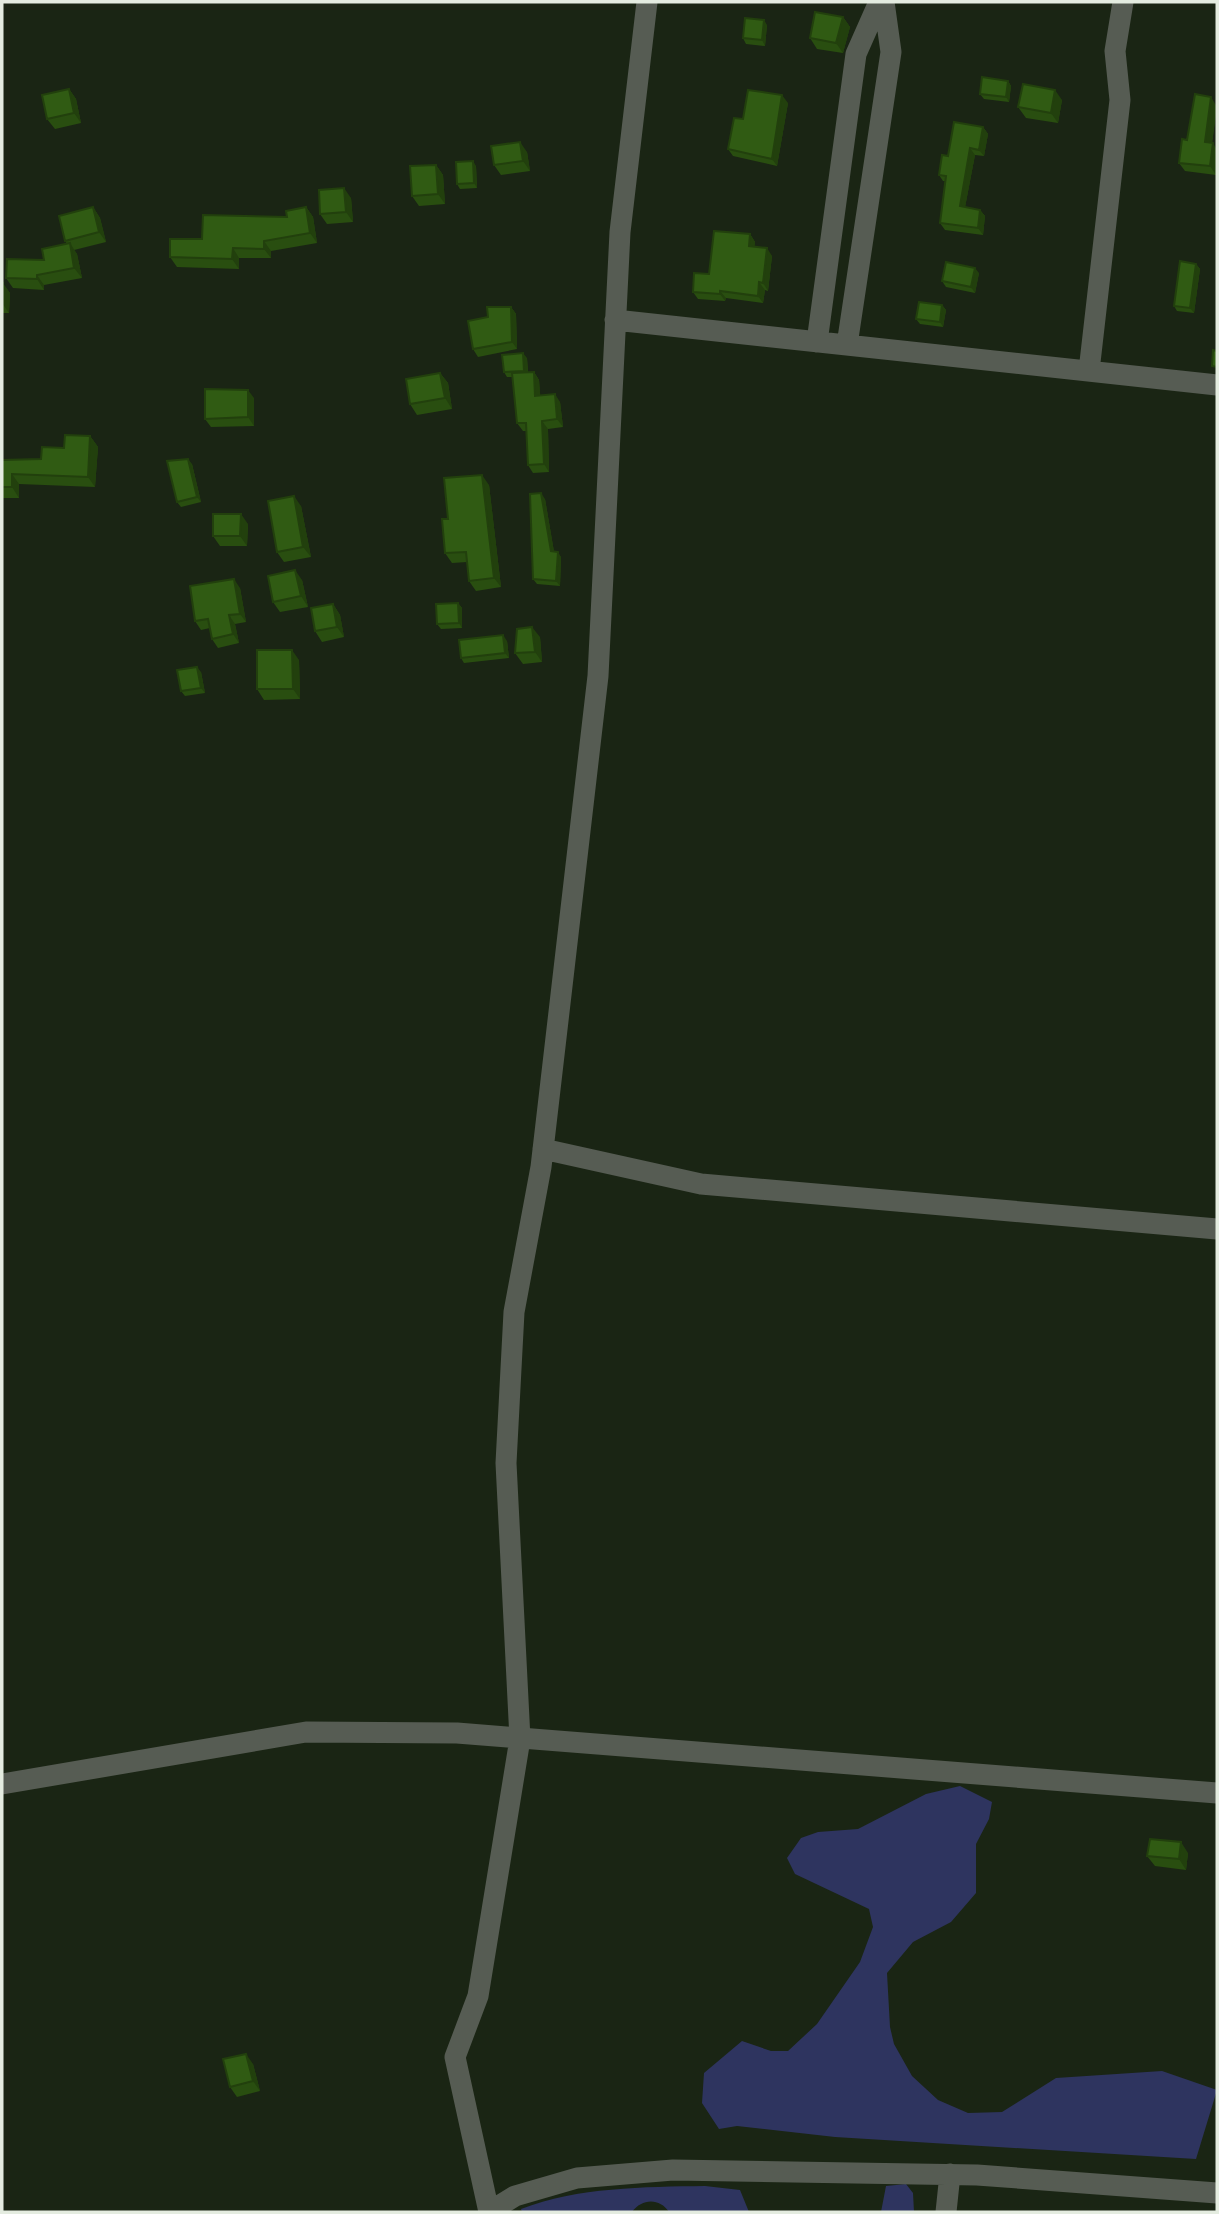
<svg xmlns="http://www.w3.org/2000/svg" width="1219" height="2214" viewBox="0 0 1219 2214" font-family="'Titillium Web',sans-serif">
  <rect width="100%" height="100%" fill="#1a2514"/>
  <!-- green -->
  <path fill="#2e345f" d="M 960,1786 L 992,1802 L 989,1819 L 976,1844 L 976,1893 L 951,1922 L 913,1942 L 887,1973 L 890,2027 L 894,2044 L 912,2076 L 938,2100 L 968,2113 L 1002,2112 L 1056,2078 L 1162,2071 L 1217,2090 L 1196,2159 L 835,2137 L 737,2126 L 719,2129 L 702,2103 L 704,2073 L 742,2041 L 771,2051 L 788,2051 L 817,2024 L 860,1962 L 873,1927 L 869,1909 L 795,1874 L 787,1858 L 801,1838 L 818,1832 L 858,1829 L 926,1794 Z
    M 906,2184 L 913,2193 L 914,2212 L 881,2212 L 886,2186 Z
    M 705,2186 L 740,2190 L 749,2212 L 669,2212 C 660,2198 642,2198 632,2212 L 522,2212 L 521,2209 C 578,2187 644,2187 705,2186 Z"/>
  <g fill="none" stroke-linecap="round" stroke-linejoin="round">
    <!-- minor -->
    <path stroke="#565c53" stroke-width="21" d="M 615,320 L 1217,385
      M 817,342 L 856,54 L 879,2
      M 847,345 L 891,52 L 884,2
      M 1089,371 L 1120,100 L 1115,51 L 1123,2
      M 543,1149 L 701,1184 L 1217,1229
      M 2,1784 L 306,1732 L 457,1733 L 1217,1793
      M 489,2212 L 455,2057 L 478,1996 L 520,1739 L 506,1463 L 514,1312 L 541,1167 L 598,676 L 620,232 L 647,2
      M 489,2212 L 515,2196 L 577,2178 L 673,2170 L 977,2175 L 1217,2193
      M 946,2212 L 950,2174"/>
  </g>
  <!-- wall -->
  <path fill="#294e10" d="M 843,17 L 850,27 L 843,53 L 817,49 L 810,38 Z
    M 767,25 L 765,46 L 746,44 L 743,38 Z
    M 1008,81 L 1011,86 L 1009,102 L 984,99 L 980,94 Z
    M 69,89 L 76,99 L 81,123 L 55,129 L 47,119 Z
    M 1062,100 L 1058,123 L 1026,118 L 1018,107 Z
    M 788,103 L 777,166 L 733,156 L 728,149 L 743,119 Z
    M 1217,105 L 1212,143 L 1216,175 L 1185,171 L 1179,163 L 1187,140 Z
    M 983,127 L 988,134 L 984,156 L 975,155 L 965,207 L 980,210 L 985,216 L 983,235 L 945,230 L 940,223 L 945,181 L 943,181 L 939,175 L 948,156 Z
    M 527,152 L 530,171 L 501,175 L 494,165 Z
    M 436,165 L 443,175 L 445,204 L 419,206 L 412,196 Z
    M 476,166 L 477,188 L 460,189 L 457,184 Z
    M 351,198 L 353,222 L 327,224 L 320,214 Z
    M 93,207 L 100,218 L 106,242 L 74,250 L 77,254 L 82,278 L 44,285 L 44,290 L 13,288 L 6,278 L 44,260 L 67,244 L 65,241 Z
    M 306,207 L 313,217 L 317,243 L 271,251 L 271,258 L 239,258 L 239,269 L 177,267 L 170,257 L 202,239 L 287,217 Z
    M 750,234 L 755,242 L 754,247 L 772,256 L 768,291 L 765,290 L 763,303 L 726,298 L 725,301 L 698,299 L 693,292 Z
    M 1196,264 L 1200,269 L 1194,313 L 1177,311 L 1174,306 Z
    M 979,273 L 975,293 L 946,287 L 942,281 Z
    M 2,283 L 10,293 L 9,313 L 2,313 Z
    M 942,305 L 946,310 L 943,327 L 920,324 L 916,319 Z
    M 511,307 L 516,314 L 517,349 L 478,357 L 473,349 L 488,317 Z
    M 527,358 L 528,372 L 534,372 L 539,380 L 540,395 L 560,402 L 563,427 L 548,429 L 549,472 L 533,473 L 528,465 L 526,431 L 523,431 L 517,423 L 512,377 L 507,377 L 504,372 Z
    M 440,373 L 448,383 L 452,409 L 417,415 L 410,404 Z
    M 254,398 L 254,426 L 211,427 L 205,419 Z
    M 90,436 L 98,447 L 95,487 L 19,484 L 19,498 L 2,498 L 2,460 L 41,459 Z
    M 192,464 L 201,502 L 181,507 L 177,502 Z
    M 489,485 L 501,587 L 476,591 L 469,581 L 467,562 L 452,563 L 445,553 L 448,519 Z
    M 545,499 L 554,552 L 561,557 L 560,586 L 537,584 L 533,579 Z
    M 301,506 L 311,557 L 284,562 L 277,552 Z
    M 248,524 L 247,546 L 220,546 L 213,536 Z
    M 302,580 L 308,607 L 280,612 L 273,602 Z
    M 240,588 L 246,622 L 235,624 L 239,643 L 218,648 L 212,639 L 210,628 L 201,630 L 195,621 Z
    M 458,603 L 462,608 L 462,628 L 441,629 L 437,624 Z
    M 333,604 L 340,615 L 344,637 L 322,642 L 315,631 Z
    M 540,637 L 542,662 L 523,664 L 515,653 Z
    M 507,641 L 509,658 L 464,663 L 461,658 Z
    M 299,660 L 300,699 L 264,700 L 257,689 Z
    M 201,672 L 205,693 L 185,696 L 181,691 Z
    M 1188,1853 L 1186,1870 L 1155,1866 L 1147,1856 Z
    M 253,2064 L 260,2091 L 237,2097 L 230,2087 Z"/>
  <!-- shaded-wall -->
  <path fill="#22400d" d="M 843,17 L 850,27 L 843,53 L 836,43 Z
    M 764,20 L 767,25 L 765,46 L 762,40 Z
    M 1008,81 L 1011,86 L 1009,102 L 1006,97 Z
    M 69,89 L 76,99 L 81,123 L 74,113 Z
    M 1055,90 L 1062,100 L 1058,123 L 1051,113 Z
    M 782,95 L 788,103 L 777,166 L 772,159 Z
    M 1211,97 L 1217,107 L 1211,151 L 1205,142 Z
    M 983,127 L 988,134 L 984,156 L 979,150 Z
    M 520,142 L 527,152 L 530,171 L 523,161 Z
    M 1213,143 L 1217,150 L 1216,175 L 1210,166 Z
    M 970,148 L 975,155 L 964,213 L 960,206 Z
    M 473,161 L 476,166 L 477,188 L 474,183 Z
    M 436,165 L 443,175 L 445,204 L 438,194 Z
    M 344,188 L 351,198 L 353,222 L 346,212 Z
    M 93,207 L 100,218 L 106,242 L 99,232 Z
    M 306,207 L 313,217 L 317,243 L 310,233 Z
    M 980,210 L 985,216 L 983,235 L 978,228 Z
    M 750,234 L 755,242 L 754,254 L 749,246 Z
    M 264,241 L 271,251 L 271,258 L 264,249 Z
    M 70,243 L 77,254 L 82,278 L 74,268 Z
    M 233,248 L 239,258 L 239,269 L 232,259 Z
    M 767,248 L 772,256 L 768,291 L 763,283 Z
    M 1196,264 L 1200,269 L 1194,313 L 1190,308 Z
    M 975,268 L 979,273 L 975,293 L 971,287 Z
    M 37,275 L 44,285 L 44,290 L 37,279 Z
    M 759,282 L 765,290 L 763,303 L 758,296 Z
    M 3,283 L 10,293 L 9,313 L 2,303 Z
    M 720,291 L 726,298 L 725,301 L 720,294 Z
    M 942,305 L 946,310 L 943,327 L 940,322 Z
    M 511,307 L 516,314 L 517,349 L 512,342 Z
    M 523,353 L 527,358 L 528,376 L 524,371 Z
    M 534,372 L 539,380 L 541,404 L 535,396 Z
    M 440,373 L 448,383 L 452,409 L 445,398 Z
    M 248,390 L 254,398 L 254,426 L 248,417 Z
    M 555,394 L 560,402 L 563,427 L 557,419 Z
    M 542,421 L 548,429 L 549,472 L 544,464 Z
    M 90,436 L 98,447 L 95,487 L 88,477 Z
    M 188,459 L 192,464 L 201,502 L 197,497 Z
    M 12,474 L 19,484 L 19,498 L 12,487 Z
    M 482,475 L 489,485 L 501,587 L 494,578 Z
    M 541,493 L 545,499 L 555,557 L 551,551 Z
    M 294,496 L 301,506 L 311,557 L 303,547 Z
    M 241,514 L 248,524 L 247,546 L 240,536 Z
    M 558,552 L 561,557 L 560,586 L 556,581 Z
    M 295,570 L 302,580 L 308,607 L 301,596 Z
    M 234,579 L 240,588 L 246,622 L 240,614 Z
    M 458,603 L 462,608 L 462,628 L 459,623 Z
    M 333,604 L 340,615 L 344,637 L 337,627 Z
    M 229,615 L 235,624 L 239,643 L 233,634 Z
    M 532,627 L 540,637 L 542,662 L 535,652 Z
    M 503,635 L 507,641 L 509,658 L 505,653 Z
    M 292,650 L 299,660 L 300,699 L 293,689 Z
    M 197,667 L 201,672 L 205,693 L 201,688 Z
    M 1181,1842 L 1188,1853 L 1186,1870 L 1179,1859 Z
    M 246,2054 L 253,2064 L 260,2091 L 253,2081 Z"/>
  <!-- building -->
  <path fill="#305b13" stroke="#22400d" stroke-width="2" d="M 815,12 L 843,17 L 836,43 L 810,38 Z
    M 745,18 L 764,20 L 762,40 L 743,38 Z
    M 982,77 L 1008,81 L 1006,97 L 980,94 Z
    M 1023,84 L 1055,90 L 1051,113 L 1018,107 Z
    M 69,89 L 74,113 L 47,119 L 42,95 Z
    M 748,90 L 782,95 L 772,159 L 728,149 L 734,118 L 743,119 Z
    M 1195,94 L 1211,97 L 1205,142 L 1213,143 L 1210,166 L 1179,163 L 1182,139 L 1187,140 Z
    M 954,122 L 983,127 L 979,150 L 970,148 L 960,206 L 980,210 L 978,228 L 940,223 L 946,176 L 939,175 L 942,155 L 948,156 Z
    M 520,142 L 523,161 L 494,165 L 491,146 Z
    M 473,161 L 474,183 L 457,184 L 456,162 Z
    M 436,165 L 438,194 L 412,196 L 410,166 Z
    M 344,188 L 346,212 L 320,214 L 319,190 Z
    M 93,207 L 99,232 L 65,241 L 59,216 Z
    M 306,207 L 310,233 L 264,241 L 264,249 L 233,248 L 232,259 L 170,257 L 170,239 L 202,239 L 203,215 L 287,217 L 286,211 Z
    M 714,231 L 750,234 L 749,246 L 767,248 L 763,283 L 759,282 L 758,296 L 720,291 L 720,294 L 693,292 L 694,273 L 709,274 Z
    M 70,243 L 74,268 L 37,275 L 37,279 L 6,278 L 7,259 L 44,260 L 42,249 Z
    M 1180,261 L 1196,264 L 1190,308 L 1174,306 Z
    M 946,262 L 975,268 L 971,287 L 942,281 Z
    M 2,283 L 3,283 L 2,303 Z
    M 919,302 L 942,305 L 940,322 L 916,319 Z
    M 487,307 L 511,307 L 512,342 L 473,349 L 468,321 L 488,317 Z
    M 1213,350 L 1217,351 L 1217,367 L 1212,366 Z
    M 523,353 L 524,371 L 504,372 L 502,355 Z
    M 534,372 L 535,396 L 555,394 L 557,419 L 542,421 L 544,464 L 528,465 L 526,423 L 517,423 L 512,373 Z
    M 440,373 L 445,398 L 410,404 L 406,379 Z
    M 205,389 L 248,390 L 248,417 L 205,419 Z
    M 65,435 L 90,436 L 88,477 L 12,474 L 12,487 L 2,487 L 2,460 L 41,459 L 42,447 L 64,448 Z
    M 188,459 L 197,497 L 177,502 L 167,461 Z
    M 482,475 L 494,578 L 469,581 L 466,552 L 445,553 L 442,519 L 448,519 L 444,478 Z
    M 541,493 L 551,551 L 558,552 L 556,581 L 533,579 L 530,494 Z
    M 294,496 L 303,547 L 277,552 L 268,501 Z
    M 213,514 L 241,514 L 240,536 L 213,536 Z
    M 295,570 L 301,596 L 273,602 L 268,576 Z
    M 234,579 L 240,614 L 229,615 L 233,634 L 212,639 L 208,619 L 195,621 L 190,586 Z
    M 458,603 L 459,623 L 437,624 L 436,604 Z
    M 333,604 L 337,627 L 315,631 L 311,608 Z
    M 532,627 L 535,652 L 515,653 L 517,629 Z
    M 503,635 L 505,653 L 461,658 L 459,640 Z
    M 257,650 L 292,650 L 293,689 L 257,689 Z
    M 197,667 L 201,688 L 181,691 L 177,670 Z
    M 1150,1839 L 1181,1842 L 1179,1859 L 1147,1856 Z
    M 246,2054 L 253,2081 L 230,2087 L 223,2059 Z"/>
  <!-- border -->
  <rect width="1219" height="2214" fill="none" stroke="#e4ece0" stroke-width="7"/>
</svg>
